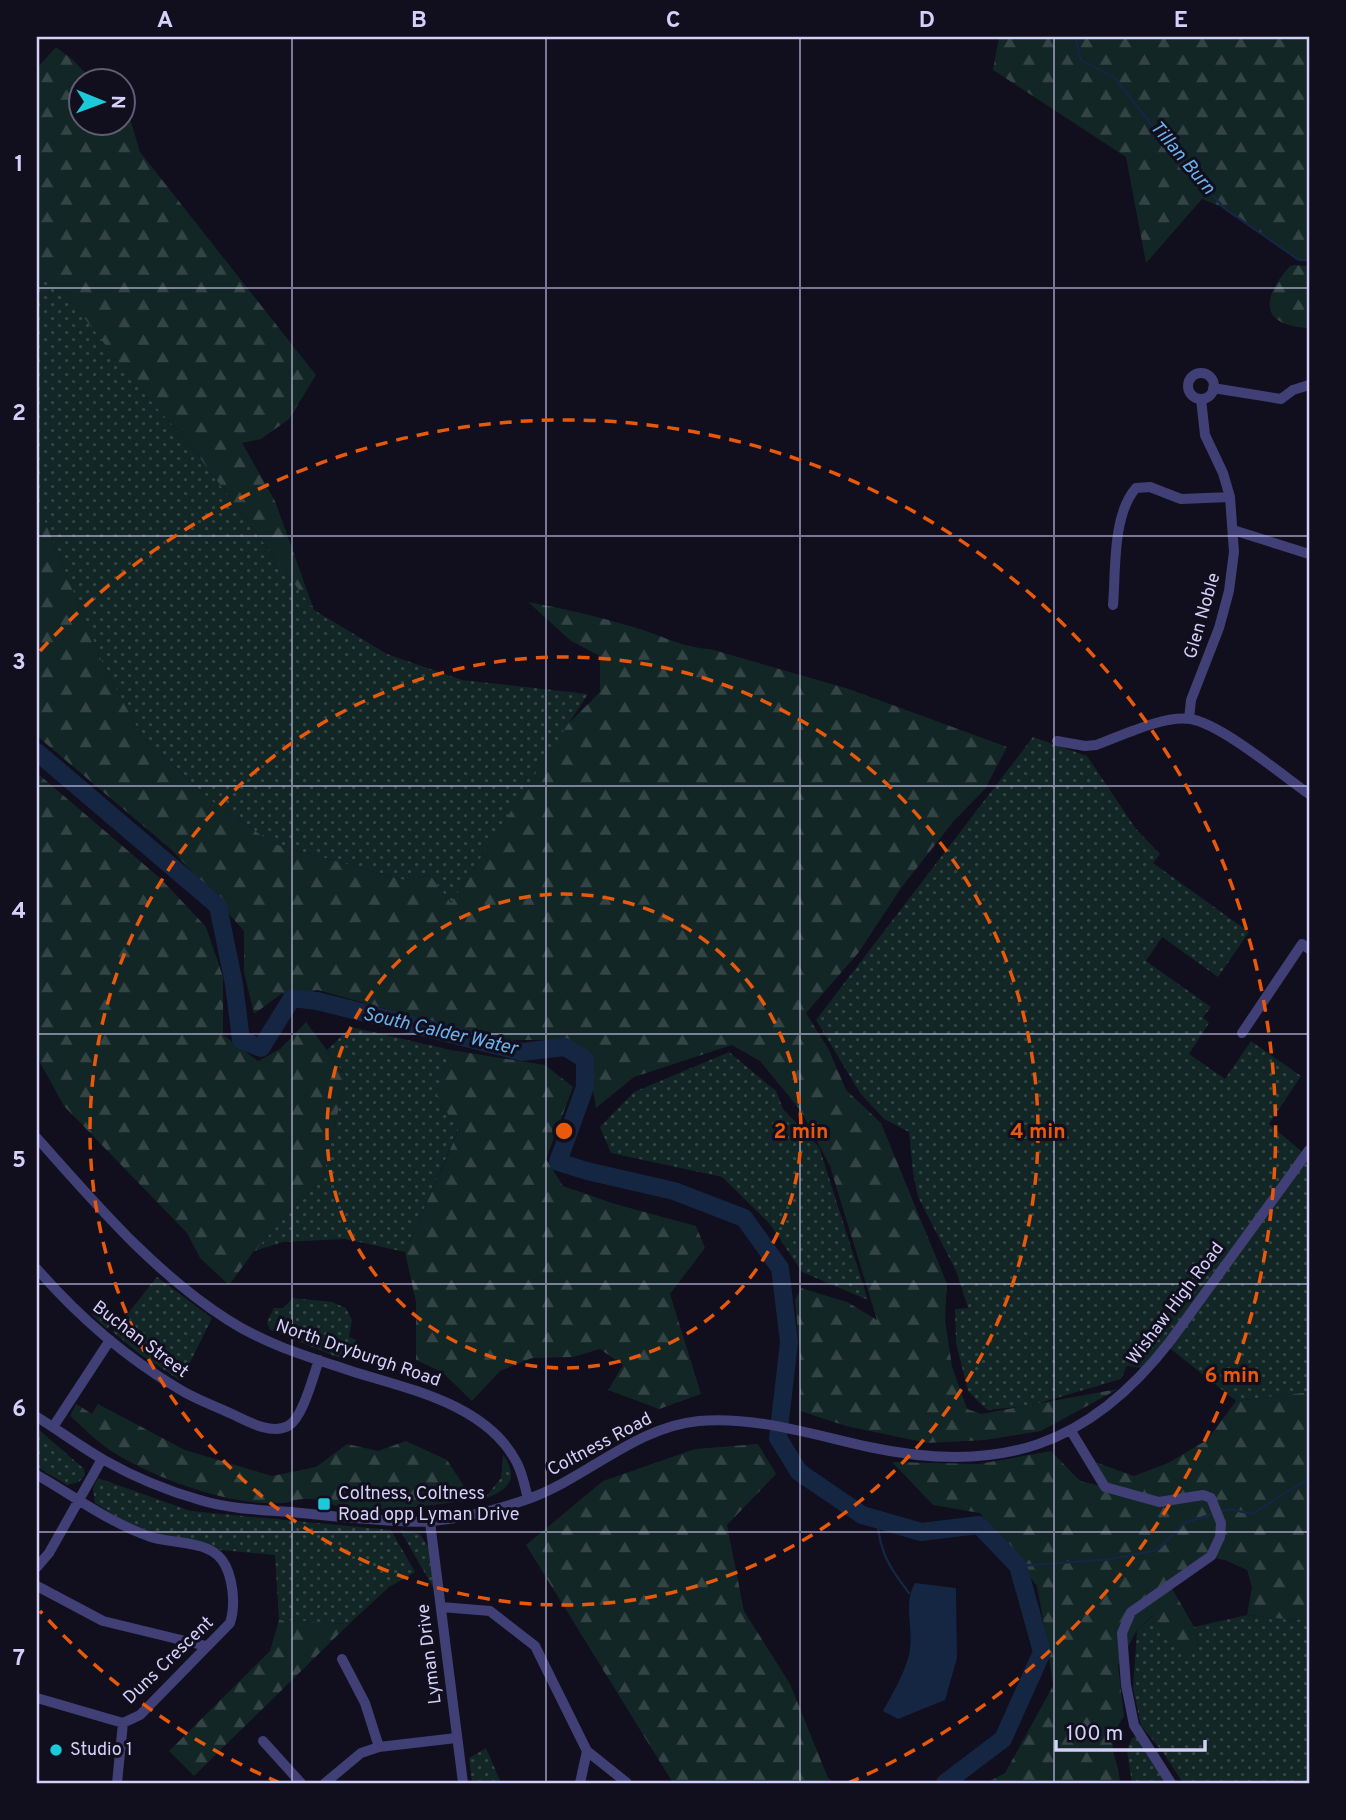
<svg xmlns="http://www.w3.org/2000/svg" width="1346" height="1820" viewBox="0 0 1346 1820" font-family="Overpass,sans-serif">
  <defs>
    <pattern id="grass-dots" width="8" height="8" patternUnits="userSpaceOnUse" patternTransform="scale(1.75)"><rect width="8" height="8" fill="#122625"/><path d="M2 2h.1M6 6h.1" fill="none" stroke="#344445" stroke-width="1.8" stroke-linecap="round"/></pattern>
    <pattern id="forest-firs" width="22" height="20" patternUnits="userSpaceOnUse" patternTransform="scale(1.75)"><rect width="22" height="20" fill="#122625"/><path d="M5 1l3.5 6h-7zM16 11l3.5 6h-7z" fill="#344445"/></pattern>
  </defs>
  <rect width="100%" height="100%" fill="#110e1d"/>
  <!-- grass -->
  <path fill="url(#grass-dots)" d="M 37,277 L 60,286 L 140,389 L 191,446 L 314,610 L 387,654 L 462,680 L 588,694 L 451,903 L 430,875 L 404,880 L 274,844 L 213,802 L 143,738 L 105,669 L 37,502 Z
    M 1033,737 L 1087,756 L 1136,829 L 1160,854 L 1153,863 L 1249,932 L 1218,977 L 1162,937 L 1146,961 L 1211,1007 L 1203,1017 L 1209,1023 L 1189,1054 L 1225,1079 L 1251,1041 L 1301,1076 L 1269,1124 L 1306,1155 L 1309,1150 L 1309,1392 L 1236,1401 L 1167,1346 L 1149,1369 L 1127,1366 L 1121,1379 L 1029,1406 L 987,1410 L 968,1391 L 956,1343 L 955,1309 L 968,1308 L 956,1271 L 918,1197 L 913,1172 L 909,1132 L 884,1119 L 860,1093 L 816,1020 Z
    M 351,1027 L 451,1050 L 435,1096 L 459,1128 L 405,1252 L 345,1239 L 283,1242 L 254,1251 L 323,1178 L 346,1076 L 327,1050 Z
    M 729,1052 L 776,1091 L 783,1109 L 819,1147 L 868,1300 L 802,1272 L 769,1223 L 722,1177 L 611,1153 L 600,1127 L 634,1092 Z
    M 157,1277 L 212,1318 L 181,1381 L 141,1355 L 113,1332 Z
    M 293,1298 L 332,1302 L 346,1308 L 352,1320 L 349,1337 L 356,1340 L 349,1357 L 342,1359 L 270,1330 L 267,1322 L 274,1308 L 283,1308 Z
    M 100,1304 L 117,1317 L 107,1329 L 91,1314 Z
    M 37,1428 L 84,1469 L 85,1475 L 79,1482 L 67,1485 L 37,1467 Z
    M 503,1455 C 520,1478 508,1491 484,1499 L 501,1478 Z
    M 98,1478 L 191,1511 L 391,1530 L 415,1572 L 389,1587 L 349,1624 L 279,1620 L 275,1555 L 220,1550 L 212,1546 L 152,1532 L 122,1520 L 95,1503 L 93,1488 Z
    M 400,1530 L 420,1534 L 429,1548 L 434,1589 Z
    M 1154,1615 L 1198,1647 L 1194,1627 L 1247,1615 L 1293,1620 L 1309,1618 L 1309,1783 L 1183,1783 L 1162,1751 L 1141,1726 L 1133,1688 L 1137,1630 Z
    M 1138,1736 L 1165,1783 L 1132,1783 L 1127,1751 L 1132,1738 Z
    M 486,1748 L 501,1783 L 472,1783 L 469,1758 Z"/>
  <!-- forest -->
  <path fill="url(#forest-firs)" d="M 999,37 L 1309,37 L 1309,260 L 1299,260 L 1224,208 L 1202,199 L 1146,263 L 1126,157 L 993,70 Z
    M 56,47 L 73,60 L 92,80 L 80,80 L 80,122 L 122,122 L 123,113 L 131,122 L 140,152 L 316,375 L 289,419 L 261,439 L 242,443 L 275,501 L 314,610 L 191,446 L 140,389 L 60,287 L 37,277 L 37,68 Z
    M 1294,265 L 1309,266 L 1309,328 C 1259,326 1261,298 1290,266 Z
    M 37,502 L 105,669 L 143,738 L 213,802 L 274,844 L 404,880 L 430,875 L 451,903 L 568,724 L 600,692 L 600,656 L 571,641 L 528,602 C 562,608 596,616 630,626 C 657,633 682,648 710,649 L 849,689 L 1007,747 L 985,789 L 953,822 L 901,888 L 859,952 L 806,1013 L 829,1050 L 846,1090 L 881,1123 L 947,1284 L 945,1320 L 952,1366 L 967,1409 L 981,1414 L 1118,1389 L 1041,1431 L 985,1440 L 927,1443 L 846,1426 L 800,1411 L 800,1354 L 795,1300 L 801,1288 L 847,1302 L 877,1320 L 830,1166 L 801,1111 L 760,1061 L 732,1045 L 634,1077 L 596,1108 L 587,1054 L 569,1040 L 513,1040 L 444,1025 L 318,990 L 281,994 L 254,1014 L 244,972 L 244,931 L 173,851 L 37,736 Z
    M 37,773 L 161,879 L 206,927 L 223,977 L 223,1035 L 258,1061 L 280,1049 L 306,1022 L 346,1076 L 323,1178 L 254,1251 L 229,1285 L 200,1258 L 187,1233 L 64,1106 L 37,1057 Z
    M 451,1050 L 545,1065 L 573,1087 L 546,1159 L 563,1186 L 615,1204 L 696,1226 L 705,1248 L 670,1294 L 701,1394 L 659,1409 L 608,1390 L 623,1365 L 600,1349 L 573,1357 L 532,1358 L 500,1371 L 472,1401 L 442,1372 L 416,1360 L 416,1302 L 405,1252 L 459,1129 L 435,1096 Z
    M 1309,1392 L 1309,1618 L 1293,1620 L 1247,1615 L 1252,1587 L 1247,1570 L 1225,1560 L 1210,1557 L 1170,1585 L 1194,1627 L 1198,1647 L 1182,1652 L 1153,1615 L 1137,1630 L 1118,1665 L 1124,1716 C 1102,1749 1118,1751 1120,1783 L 986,1783 L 1005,1773 L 1053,1686 L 1047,1642 L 1037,1586 L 980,1513 L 933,1505 L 892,1462 L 979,1464 L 1051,1451 L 1080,1481 L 1104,1487 L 1095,1462 L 1134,1476 L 1168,1463 L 1207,1440 L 1236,1401 Z
    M 76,1404 L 92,1414 L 98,1404 L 185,1450 L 272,1476 L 316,1467 L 347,1444 L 378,1451 L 406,1441 L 447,1460 L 473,1500 C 432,1505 387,1512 345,1508 C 335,1507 323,1499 309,1499 C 301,1498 292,1502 283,1503 C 231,1507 154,1478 111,1451 C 96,1441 83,1427 70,1416 Z
    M 758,1444 L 776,1474 L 727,1525 L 744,1611 L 790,1684 L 828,1778 L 835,1783 L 673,1783 L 526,1545 L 603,1481 L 695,1449 Z
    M 279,1620 L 349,1624 L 194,1776 L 169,1751 L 270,1651 Z"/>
  <!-- water -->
  <path fill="#142641" d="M 915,1583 L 956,1588 L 957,1658 L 945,1700 L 898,1719 L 883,1711 C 893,1693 904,1674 909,1655 C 915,1631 902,1604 915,1583 Z"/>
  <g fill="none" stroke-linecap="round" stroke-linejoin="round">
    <!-- stream -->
    <path stroke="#142641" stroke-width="2.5" d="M 1075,37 L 1081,60 L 1115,78 L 1169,147 L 1224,208 L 1299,260 L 1309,260
      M 877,1519 C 880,1553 889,1567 909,1593
      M 1018,1566 L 1112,1559 L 1158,1550 L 1184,1523 L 1230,1509 L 1252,1514 L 1309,1478"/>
    <!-- river -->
    <path stroke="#142641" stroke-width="18" d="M 37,752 L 218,906 L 234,984 L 241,1040 L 261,1048 L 292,998 L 317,1001 L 522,1052 L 565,1047 L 585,1059 L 585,1087 L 558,1162 L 587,1171 L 674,1191 L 744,1218 L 780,1268 L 789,1342 L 778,1438 L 799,1472 L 862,1515 L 921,1532 L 979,1525 L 1018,1566 L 1042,1652 L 1003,1739 L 945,1783"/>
    <!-- minor -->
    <path stroke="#403f76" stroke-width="10" d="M1188 386a13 13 0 1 1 26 0a13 13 0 1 1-26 0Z
      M 1213,388 L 1281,399 L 1293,390 L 1309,385
      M 1233,530 L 1309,554
      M 1113,605 C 1116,571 1112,515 1136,488 L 1150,487 L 1181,499 L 1230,497
      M 1189,719 L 1191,700 L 1219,628 L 1229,591 L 1234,552 L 1230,497 L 1223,473 L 1205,435 L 1201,399
      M 1057,741 L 1085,746 L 1096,745 C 1121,736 1164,715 1190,719 C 1220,723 1282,775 1309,794
      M 1242,1033 L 1302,944 L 1309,949
      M 37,1138 C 96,1204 153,1272 228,1320 C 265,1344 309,1357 351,1371 C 408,1389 487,1404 517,1463 C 523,1475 525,1487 528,1499
      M 37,1269 C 78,1316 125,1357 179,1389 C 195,1399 215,1406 232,1414 C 247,1421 271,1435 288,1426 C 303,1418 313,1376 319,1360
      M 37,1417 C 60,1431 81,1447 104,1460 C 134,1477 168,1491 200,1500 C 229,1509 262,1510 291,1512 C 326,1516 361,1519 395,1521 C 407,1521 420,1523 432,1521 C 464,1518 497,1510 528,1499 C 587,1478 635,1427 699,1421 C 756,1416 814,1435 869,1447 C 999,1475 1089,1447 1171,1340 L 1309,1150
      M 53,1427 L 110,1340
      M 1071,1431 L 1105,1487 L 1159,1502 L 1203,1495 L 1211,1498 L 1221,1523 L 1220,1537 L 1211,1556 L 1131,1612 L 1122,1633 L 1126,1685 L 1134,1725 L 1171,1783
      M 37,1475 C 74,1496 110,1523 151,1537 C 173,1544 207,1540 222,1560 C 233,1575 236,1605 230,1623 L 140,1715 L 123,1723 L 37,1698
      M 430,1522 L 463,1783
      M 37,1567 L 49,1553 L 102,1459
      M 37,1586 L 103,1621 L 206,1646
      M 441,1607 L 490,1611 L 535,1646 L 587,1751 L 580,1783
      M 342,1659 L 365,1703 L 379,1747
      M 263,1741 L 301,1783
      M 587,1751 L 627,1783
      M 117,1783 L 123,1723
      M 325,1783 L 361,1753 L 379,1747 L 456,1738"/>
  </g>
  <!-- grid -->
  <path fill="none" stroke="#d4d0f9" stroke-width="2" stroke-opacity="0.55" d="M 292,37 L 292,1783M 546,37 L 546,1783M 800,37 L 800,1783M 1054,37 L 1054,1783M 37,288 L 1309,288M 37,536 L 1309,536M 37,786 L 1309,786M 37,1034 L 1309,1034M 37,1284 L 1309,1284M 37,1532 L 1309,1532"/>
  <!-- distance rings -->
  <g fill="none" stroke="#e8590c" stroke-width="3.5" stroke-dasharray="12 9">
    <circle cx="564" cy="1131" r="237"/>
    <circle cx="564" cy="1131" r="474"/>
    <path d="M280 1783A711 711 0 0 1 40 1611M40 651A711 711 0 1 1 848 1783"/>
  </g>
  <!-- markers -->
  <g fill="#1bc9da" stroke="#110e1d" stroke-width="2.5">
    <rect x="317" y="1497" width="14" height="14" rx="3.5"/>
    <circle cx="56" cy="1750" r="7"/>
  </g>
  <g text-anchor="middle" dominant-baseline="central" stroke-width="6" stroke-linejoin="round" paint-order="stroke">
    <!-- street labels -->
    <g font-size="18" fill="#d4d0f9" stroke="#110e1d">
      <text transform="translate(1203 616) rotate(-74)">Glen Noble</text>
      <text transform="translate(1176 1304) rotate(-53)">Wishaw High Road</text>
      <text transform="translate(140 1340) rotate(37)">Buchan Street</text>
      <text transform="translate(358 1354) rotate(19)">North Dryburgh Road</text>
      <text transform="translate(600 1445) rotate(-28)">Coltness Road</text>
      <text transform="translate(430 1654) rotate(-97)">Lyman Drive</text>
      <text transform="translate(169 1661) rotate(-44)">Duns Crescent</text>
    </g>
    <!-- poi labels -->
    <g font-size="18" fill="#d4d0f9" stroke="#110e1d" text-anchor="start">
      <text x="338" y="1494">Coltness, Coltness<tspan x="338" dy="21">Road opp Lyman Drive</tspan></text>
      <text x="70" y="1750">Studio 1</text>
    </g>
    <!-- water labels -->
    <g font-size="19" font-style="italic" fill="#6ab2ed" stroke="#110e1d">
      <text transform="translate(1182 158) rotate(50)">Tillan Burn</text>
      <text transform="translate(440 1032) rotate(13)">South Calder Water</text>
    </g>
  </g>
  <circle cx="564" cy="1131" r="10" fill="#e8590c" stroke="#110e1d" stroke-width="3.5"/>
  <g font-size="21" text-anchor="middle" font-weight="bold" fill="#e8590c" stroke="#110e1d" stroke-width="6" stroke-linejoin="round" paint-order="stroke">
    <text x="801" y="1138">2 min</text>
    <text x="1038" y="1138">4 min</text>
    <text x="1232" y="1382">6 min</text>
  </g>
  <!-- border -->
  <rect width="1346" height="1820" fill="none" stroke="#110e1d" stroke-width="77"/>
  <!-- north arrow -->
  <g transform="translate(102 102) rotate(91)"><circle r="33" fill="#110e1d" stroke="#5f5c75" stroke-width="2"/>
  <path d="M0-5L12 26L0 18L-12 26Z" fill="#1bc9da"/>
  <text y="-10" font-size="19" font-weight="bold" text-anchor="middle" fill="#d4d0f9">N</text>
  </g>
  <!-- scale -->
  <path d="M1056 1740v10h149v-10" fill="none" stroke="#d4d0f9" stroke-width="3.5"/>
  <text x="1066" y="1740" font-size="21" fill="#d4d0f9" stroke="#110e1d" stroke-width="5" paint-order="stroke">100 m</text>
  <rect x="38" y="38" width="1270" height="1744" fill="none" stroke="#d4d0f9" stroke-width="2.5"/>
  <g font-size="23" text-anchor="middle" font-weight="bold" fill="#d4d0f9">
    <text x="165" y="27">A</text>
    <text x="419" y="27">B</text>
    <text x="673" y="27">C</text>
    <text x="927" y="27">D</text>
    <text x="1181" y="27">E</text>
    <text x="19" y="171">1</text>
    <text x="19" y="420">2</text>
    <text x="19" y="669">3</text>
    <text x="19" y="918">4</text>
    <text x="19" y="1167">5</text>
    <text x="19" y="1416">6</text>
    <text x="19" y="1665">7</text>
  </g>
</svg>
